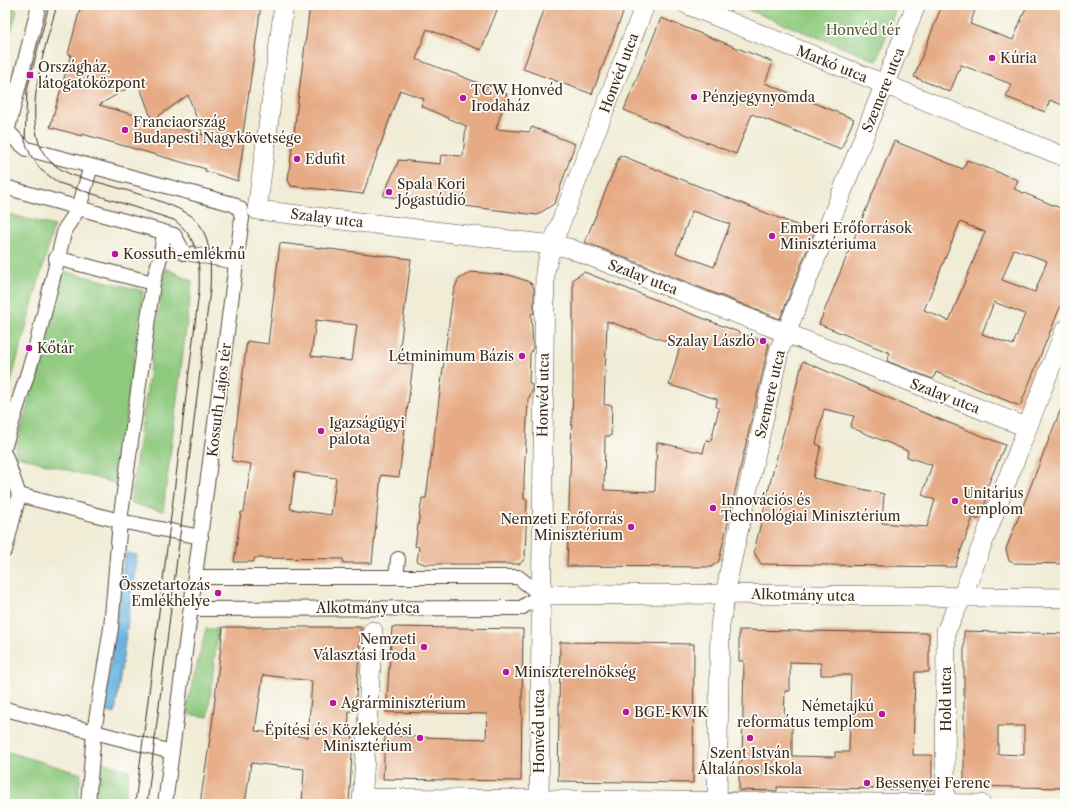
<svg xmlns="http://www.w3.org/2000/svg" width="1070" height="809" viewBox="0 0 1070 809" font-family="'Libre Caslon Text',serif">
  <rect width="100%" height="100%" fill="#fdfcf7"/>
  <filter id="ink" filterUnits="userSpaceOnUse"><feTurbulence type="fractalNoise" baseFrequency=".025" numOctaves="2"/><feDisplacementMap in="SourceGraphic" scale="8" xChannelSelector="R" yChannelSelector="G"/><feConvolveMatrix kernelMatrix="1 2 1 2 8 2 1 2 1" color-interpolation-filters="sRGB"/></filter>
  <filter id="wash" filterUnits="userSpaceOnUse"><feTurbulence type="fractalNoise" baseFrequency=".012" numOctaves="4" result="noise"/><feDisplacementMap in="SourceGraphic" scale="16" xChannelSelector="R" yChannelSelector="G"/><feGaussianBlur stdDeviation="0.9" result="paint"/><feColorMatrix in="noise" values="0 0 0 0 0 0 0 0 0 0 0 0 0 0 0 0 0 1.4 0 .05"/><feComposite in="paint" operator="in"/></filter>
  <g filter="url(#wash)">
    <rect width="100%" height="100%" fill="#f0ecd6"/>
    <!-- green -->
    <path fill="#8ec97e" stroke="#647a4e" d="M 5,5 L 17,10 L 5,55 Z
      M 736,5 L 897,5 L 877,61 Z
      M 5,213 L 54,226 L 5,403 Z
      M 165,268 L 192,281 L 163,511 L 130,503 Z
      M 64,271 L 143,291 L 117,484 L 14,455 Z
      M 206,629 L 218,629 L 208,717 L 187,714 L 188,700 Z
      M 5,751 L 81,774 L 77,804 L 5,804 Z
      M 98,761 L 129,770 L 125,804 L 92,804 Z"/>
    <!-- water -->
    <path fill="#6bb2e2" stroke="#536e80" d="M 125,553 L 137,555 L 115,714 L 104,711 Z"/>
    <g id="blocks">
      <!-- building -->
      <path fill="#e6ab85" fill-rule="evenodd" d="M 81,5 L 261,5 L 242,141 L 244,141 L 238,181 L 205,171 L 206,169 L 82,134 L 82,136 L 50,127 L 71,54 L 68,54 ZM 138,82 L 152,120 L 99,105 ZM 188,95 L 203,135 L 153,120 Z
        M 310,5 L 499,5 L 481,50 L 427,29 L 416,59 L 507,94 L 496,129 L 529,132 L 532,127 L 575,144 L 555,203 L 537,215 L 383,196 L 399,160 L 440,164 L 441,155 L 463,156 L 466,126 L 421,106 L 424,99 L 400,90 L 363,194 L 291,186 L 288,180 Z
        M 546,5 L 626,5 L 592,94 L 523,69 Z
        M 942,5 L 977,5 L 970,24 L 1013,40 L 1027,5 L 1065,5 L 1065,46 L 1061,57 L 1065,59 L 1065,106 L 1050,100 L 1045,112 L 1006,97 L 1011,84 L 961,65 L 950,92 L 914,77 Z
        M 661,18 L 773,62 L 765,83 L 854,119 L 841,149 L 752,114 L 736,154 L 624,110 Z
        M 894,141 L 963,169 L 967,160 L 1018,180 L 1014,189 L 1065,210 L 1065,295 L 1020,406 L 936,372 L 933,379 L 887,361 L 890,353 L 819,324 ZM 960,222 L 985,232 L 949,321 L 924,310 ZM 1014,249 L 1047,261 L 1035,292 L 1002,280 ZM 994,302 L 1025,314 L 1013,345 L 982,334 Z
        M 620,155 L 814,232 L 780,319 L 585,242 ZM 692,211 L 730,224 L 714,267 L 676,253 Z
        M 280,243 L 411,259 L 398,363 L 413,364 L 399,477 L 381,475 L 372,563 L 343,563 L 343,559 L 254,558 L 254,562 L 234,562 L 241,512 L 244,512 L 251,464 L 232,461 L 247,341 L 268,344 ZM 316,320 L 357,325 L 352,361 L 311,356 ZM 295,472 L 336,478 L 331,515 L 290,509 Z
        M 470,272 L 509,275 L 527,281 L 532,284 L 534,289 L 534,313 L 531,314 L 533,348 L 530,354 L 529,382 L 532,385 L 533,390 L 528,399 L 524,479 L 524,499 L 527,499 L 525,557 L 523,561 L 519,564 L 424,564 L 417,561 L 419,547 L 415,546 L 422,498 L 426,498 L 453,293 L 458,280 Z
        M 584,272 L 769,344 L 719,561 L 711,567 L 567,566 L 573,387 L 573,279 ZM 607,321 L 680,346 L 669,385 L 717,399 L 716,407 L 719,408 L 711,441 L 706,440 L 703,453 L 657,442 L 655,492 L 604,490 L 605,436 L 611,436 L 612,405 L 604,405 Z
        M 803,361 L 924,413 L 1005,445 L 984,494 L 988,496 L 978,520 L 973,517 L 955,567 L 761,564 L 754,552 L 773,471 ZM 824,409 L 854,416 L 850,427 L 908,451 L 907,457 L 932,465 L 922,495 L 935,500 L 927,527 L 882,523 L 884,494 L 813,478 L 821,446 L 816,444 Z
        M 1064,401 L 1065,564 L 1014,563 L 1009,561 L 1006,549 Z
        M 223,627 L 361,627 L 355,711 L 349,711 L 348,735 L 353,736 L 349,804 L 302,804 L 304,769 L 251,763 L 245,804 L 200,804 L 212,725 ZM 263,675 L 312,681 L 308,737 L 255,731 Z
        M 392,627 L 523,629 L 521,781 L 383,779 L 385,736 L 486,739 L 487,714 L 386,712 Z
        M 739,630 L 929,633 L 929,672 L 915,672 L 913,755 L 932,755 L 932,790 L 777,787 L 777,791 L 739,790 L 739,762 L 742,762 L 744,661 L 739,661 ZM 790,662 L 821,663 L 821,675 L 851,675 L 849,752 L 835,752 L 835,757 L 792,756 L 792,725 L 785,725 L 784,719 L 785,691 L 790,691 Z
        M 964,631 L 1065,634 L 1065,788 L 964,786 ZM 998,726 L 1024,726 L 1024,755 L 998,754 Z
        M 560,642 L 694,644 L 693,783 L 558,781 Z"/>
    </g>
  </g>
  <g filter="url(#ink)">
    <use href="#blocks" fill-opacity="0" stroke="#56473a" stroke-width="1"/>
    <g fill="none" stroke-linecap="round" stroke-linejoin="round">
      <defs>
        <path id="pedestrian" d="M 5,128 L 17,141 L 27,149 L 233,204 L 240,209 L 242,218 L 165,804
          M 5,134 L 7,132 L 39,5
          M 5,187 L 174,235 L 184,253
          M 192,254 L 236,262
          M 56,258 L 153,283
          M 5,445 L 35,350 L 65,229 L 79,208 L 91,166
          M 5,455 L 19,495
          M 5,550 L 19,495 L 120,521 L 201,537
          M 396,577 L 398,559
          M 191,609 L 521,608 L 541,595 L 518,577 L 196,577
          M 5,709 L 172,752
          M 88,804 L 94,732 L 111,628 L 120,521 L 153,283 L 161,254 L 164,232"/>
        <path id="minor" d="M 284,5 L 257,210 L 552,245 L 569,248 L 1026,427
          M 688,5 L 1065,157
          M 541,595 L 726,594 L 1065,598
          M 362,798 L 981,804
          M 362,804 L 373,631
          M 539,804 L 545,271 L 552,245 L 645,5
          M 717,804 L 720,625 L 730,568 L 779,351 L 916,5
          M 945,804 L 946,631 L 962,597 L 1065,330"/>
      </defs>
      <!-- pedestrian casing -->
      <use href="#pedestrian" stroke="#56473a" stroke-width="16"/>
      <!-- minor casing -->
      <use href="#minor" stroke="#56473a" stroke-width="20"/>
      <!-- pedestrian -->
      <use href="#pedestrian" stroke="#fff" stroke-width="14"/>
      <!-- minor -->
      <use href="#minor" stroke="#fff" stroke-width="19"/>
      <!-- tram -->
      <path stroke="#3b2a1e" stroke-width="1" d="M 49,5 L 27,90 L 25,141 L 30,154 L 41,170 L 59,183 L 174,220 C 199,238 200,263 199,292 L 135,804
        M 57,5 C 46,44 22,114 43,152 C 49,163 61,170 72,175 C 99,183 178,202 195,219 C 212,236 211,268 210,290 L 147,804"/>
    </g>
  </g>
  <!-- markers -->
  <g fill="#b5179e" stroke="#fdfcf7" stroke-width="1.5">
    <circle cx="992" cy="58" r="4"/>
    <rect x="26" y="71" width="8" height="8" rx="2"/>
    <circle cx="694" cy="97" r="4"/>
    <circle cx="463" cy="98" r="4"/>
    <circle cx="125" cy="130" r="4"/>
    <circle cx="297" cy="159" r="4"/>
    <circle cx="389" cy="192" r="4"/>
    <circle cx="772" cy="236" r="4"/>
    <circle cx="115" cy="254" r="4"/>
    <circle cx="763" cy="341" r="4"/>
    <circle cx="29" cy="348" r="4"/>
    <circle cx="522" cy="356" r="4"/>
    <circle cx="321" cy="431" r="4"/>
    <circle cx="955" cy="501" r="4"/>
    <circle cx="713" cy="508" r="4"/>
    <circle cx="631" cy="527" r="4"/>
    <circle cx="218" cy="593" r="4"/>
    <circle cx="424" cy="647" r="4"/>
    <circle cx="506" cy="672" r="4"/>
    <circle cx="333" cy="703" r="4"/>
    <circle cx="626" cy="712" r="4"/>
    <circle cx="882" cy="714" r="4"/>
    <circle cx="420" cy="738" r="4"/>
    <circle cx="750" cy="738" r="4"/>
    <circle cx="867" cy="783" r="4"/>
  </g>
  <g text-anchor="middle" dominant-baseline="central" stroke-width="3.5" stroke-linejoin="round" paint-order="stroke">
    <!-- park labels -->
    <g font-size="14" fill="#545a3b" stroke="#fdfcf7">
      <text x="863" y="30">Honvéd tér</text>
    </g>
    <!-- poi labels -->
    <g font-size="14" fill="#3b2a1e" stroke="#fdfcf7" text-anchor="start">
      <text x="1000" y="58">Kúria</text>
      <text x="38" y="67">Országház,<tspan x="38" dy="16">látogatóközpont</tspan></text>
      <text x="471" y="90">TCW Honvéd<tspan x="471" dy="16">Irodaház</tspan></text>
      <text x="702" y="97">Pénzjegynyomda</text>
      <text x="133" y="122">Franciaország<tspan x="133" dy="16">Budapesti Nagykövetsége</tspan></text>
      <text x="305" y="159">Edufit</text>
      <text x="397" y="184">Spala Kori<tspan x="397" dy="16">Jógastúdió</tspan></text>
      <text x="780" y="228">Emberi Erőforrások<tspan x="780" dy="16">Minisztériuma</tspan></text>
      <text x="123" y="254">Kossuth-emlékmű</text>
      <text x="755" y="341" text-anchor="end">Szalay László</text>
      <text x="37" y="348">Kőtár</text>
      <text x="514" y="356" text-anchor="end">Létminimum Bázis</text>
      <text x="329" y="423">Igazságügyi<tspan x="329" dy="16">palota</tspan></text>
      <text x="963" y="493">Unitárius<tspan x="963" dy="16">templom</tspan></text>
      <text x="721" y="500">Innovációs és<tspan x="721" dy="16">Technológiai Minisztérium</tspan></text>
      <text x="623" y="519" text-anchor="end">Nemzeti Erőforrás<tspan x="623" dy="16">Minisztérium</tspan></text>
      <text x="210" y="585" text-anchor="end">Összetartozás<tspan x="210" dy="16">Emlékhelye</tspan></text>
      <text x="416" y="639" text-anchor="end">Nemzeti<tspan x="416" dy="16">Választási Iroda</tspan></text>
      <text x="514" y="672">Miniszterelnökség</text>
      <text x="341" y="703">Agrárminisztérium</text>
      <text x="874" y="706" text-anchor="end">Németajkú<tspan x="874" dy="16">református templom</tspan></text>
      <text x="634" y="712">BGE-KVIK</text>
      <text x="412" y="730" text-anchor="end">Építési és Közlekedési<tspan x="412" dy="16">Minisztérium</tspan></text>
      <text x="750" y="753" text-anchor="middle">Szent István<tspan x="750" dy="16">Általános Iskola</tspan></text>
      <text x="875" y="783">Bessenyei Ferenc</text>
    </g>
    <!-- street labels -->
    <g font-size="14" fill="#3b2a1e" stroke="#fdfcf7">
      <text transform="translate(832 64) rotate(22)">Markó utca</text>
      <text transform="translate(619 73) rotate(-69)">Honvéd utca</text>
      <text transform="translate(883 90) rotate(-68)">Szemere utca</text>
      <text transform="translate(327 218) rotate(7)">Szalay utca</text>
      <text transform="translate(643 277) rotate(21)">Szalay utca</text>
      <text transform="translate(770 394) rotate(-77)">Szemere utca</text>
      <text transform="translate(543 395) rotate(-89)">Honvéd utca</text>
      <text transform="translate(945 396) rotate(21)">Szalay utca</text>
      <text transform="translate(219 400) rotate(-83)">Kossuth Lajos tér</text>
      <text transform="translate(803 595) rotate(1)">Alkotmány utca</text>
      <text x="368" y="608">Alkotmány utca</text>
      <text transform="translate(946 699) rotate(-90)">Hold utca</text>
      <text transform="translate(539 731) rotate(-90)">Honvéd utca</text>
    </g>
  </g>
  <!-- margin -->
  <rect width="1070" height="809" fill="none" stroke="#fdfcf7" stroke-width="20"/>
</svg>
